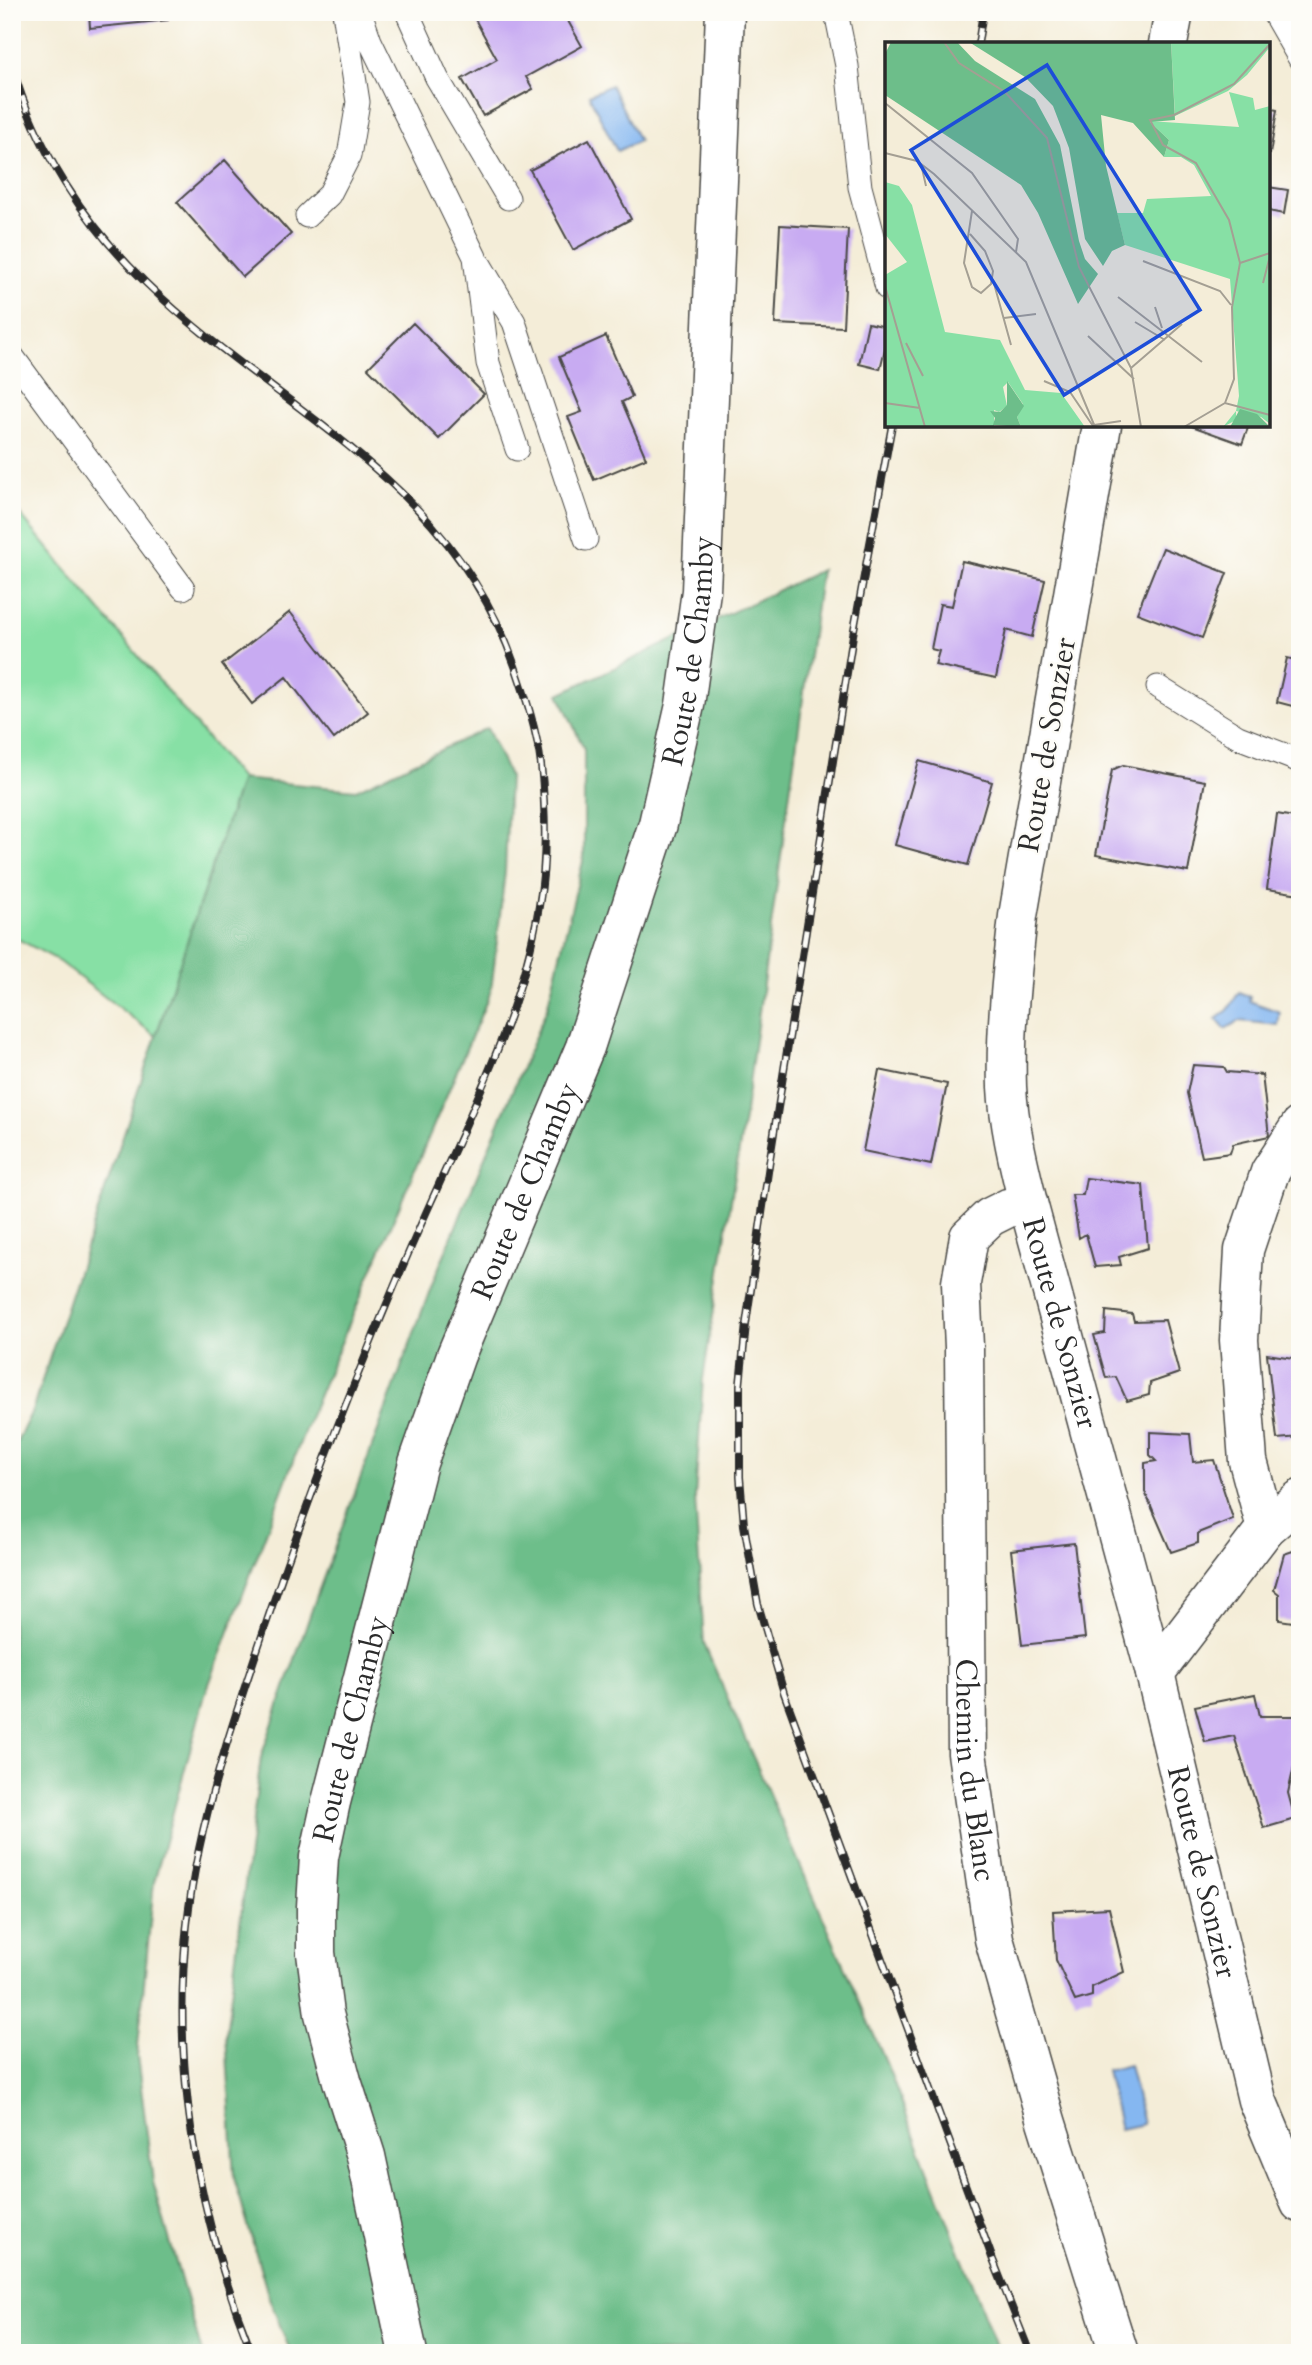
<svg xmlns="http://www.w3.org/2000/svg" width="1312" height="2365" viewBox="0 0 1312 2365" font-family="Cardo,serif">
  <rect width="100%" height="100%" fill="#fdfcf7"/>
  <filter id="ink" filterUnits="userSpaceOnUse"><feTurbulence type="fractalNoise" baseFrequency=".0143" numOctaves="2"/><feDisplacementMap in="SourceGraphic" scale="14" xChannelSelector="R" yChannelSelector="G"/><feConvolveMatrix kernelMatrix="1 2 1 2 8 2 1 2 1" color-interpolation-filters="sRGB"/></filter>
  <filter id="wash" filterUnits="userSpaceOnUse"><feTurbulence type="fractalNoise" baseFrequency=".00686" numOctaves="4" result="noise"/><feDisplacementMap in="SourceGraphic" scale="28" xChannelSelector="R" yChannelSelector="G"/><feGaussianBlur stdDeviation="1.57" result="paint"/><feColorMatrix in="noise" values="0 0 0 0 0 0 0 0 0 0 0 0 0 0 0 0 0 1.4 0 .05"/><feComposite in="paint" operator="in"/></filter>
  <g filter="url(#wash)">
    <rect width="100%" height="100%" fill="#f4edd8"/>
    <!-- green -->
    <path fill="#87e0a5" stroke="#598668" stroke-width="2" d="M 12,505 L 241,779 L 156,1036 L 54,958 L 12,936 Z"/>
    <!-- forest -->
    <path fill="#6dbe8a" stroke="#4c745a" stroke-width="2" d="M 821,570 L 745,1112 L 703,1379 L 695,1498 L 704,1644 L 887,2065 L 999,2353 L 291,2353 L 269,2298 L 234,2178 L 226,2034 L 261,1757 L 317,1595 L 434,1279 L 547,1008 L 584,857 L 584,749 L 559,694 Z
      M 487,728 L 509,776 L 505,872 L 491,991 L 312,1411 L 205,1695 L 154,1882 L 137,2056 L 153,2182 L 202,2353 L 12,2353 L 12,1452 L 32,1411 L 241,779 L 356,790 Z"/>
    <!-- water -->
    <path fill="#85b7f1" stroke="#58718e" stroke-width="2" d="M 611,85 L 639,141 L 617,151 L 589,95 Z
      M 1239,992 L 1250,997 L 1249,1001 L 1280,1012 L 1278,1025 L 1239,1021 L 1225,1029 L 1216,1019 L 1228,1010 Z
      M 1129,2065 L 1143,2124 L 1120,2129 L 1106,2071 Z"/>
    <g id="blocks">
      <!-- building -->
      <path fill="#c8abf2" d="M 89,12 L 167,12 L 168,20 L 90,28 Z
        M 471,12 L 563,12 L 582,46 L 526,77 L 533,89 L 483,116 L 462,79 L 497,59 Z
        M 1268,108 L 1277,110 L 1270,154 L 1268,154 Z
        M 589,139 L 631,219 L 573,250 L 530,170 Z
        M 225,160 L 291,234 L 243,277 L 177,202 Z
        M 1268,187 L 1288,190 L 1284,214 L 1268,211 Z
        M 780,225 L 848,229 L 843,327 L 775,324 Z
        M 413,323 L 484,394 L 439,439 L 368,368 Z
        M 868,323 L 887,327 L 887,341 L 880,369 L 859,364 Z
        M 606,336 L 632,397 L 622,402 L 646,458 L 594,480 L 568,417 L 582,412 L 559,357 Z
        M 1189,425 L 1249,425 L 1242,444 Z
        M 1163,548 L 1227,573 L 1202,638 L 1137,613 Z
        M 962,561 L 1045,580 L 1032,637 L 1006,630 L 996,678 L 935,665 L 939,651 L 931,649 L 940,604 L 952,606 Z
        M 290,612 L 368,712 L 334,739 L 286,677 L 252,704 L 222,665 Z
        M 1287,658 L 1300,661 L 1300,708 L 1277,702 Z
        M 919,761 L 992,782 L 968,865 L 895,845 Z
        M 1123,765 L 1205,781 L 1188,872 L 1096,855 L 1112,770 Z
        M 1277,814 L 1300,818 L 1300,894 L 1267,889 Z
        M 1193,1065 L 1224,1067 L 1227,1072 L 1262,1075 L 1269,1136 L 1233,1144 L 1230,1153 L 1202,1157 L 1187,1093 Z
        M 879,1070 L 947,1084 L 931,1165 L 863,1151 Z
        M 1086,1178 L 1143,1185 L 1148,1248 L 1119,1257 L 1121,1265 L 1095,1267 L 1086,1234 L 1079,1238 L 1072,1195 L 1083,1195 Z
        M 1106,1311 L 1132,1314 L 1134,1321 L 1165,1320 L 1179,1373 L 1150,1383 L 1149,1395 L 1127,1401 L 1116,1377 L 1106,1378 L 1094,1335 L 1105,1333 Z
        M 1267,1354 L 1300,1359 L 1300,1437 L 1277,1439 Z
        M 1150,1432 L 1190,1434 L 1193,1462 L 1214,1460 L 1233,1519 L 1198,1533 L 1198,1543 L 1171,1552 L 1145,1492 L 1145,1463 L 1156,1461 L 1150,1455 Z
        M 1300,1539 L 1300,1623 L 1279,1620 L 1279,1594 L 1274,1590 L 1284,1554 L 1296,1550 Z
        M 1074,1543 L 1085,1638 L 1022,1645 L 1011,1550 Z
        M 1255,1694 L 1260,1716 L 1300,1716 L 1300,1740 L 1288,1793 L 1295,1819 L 1264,1828 L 1234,1736 L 1205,1742 L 1195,1706 Z
        M 1109,1908 L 1124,1972 L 1092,1987 L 1092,1996 L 1075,2001 L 1056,1960 L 1053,1911 Z"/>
    </g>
  </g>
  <g filter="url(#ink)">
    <use href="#blocks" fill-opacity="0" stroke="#494845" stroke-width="2"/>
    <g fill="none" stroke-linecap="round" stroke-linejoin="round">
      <defs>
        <path id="lane" d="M 360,12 L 370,41 L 475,257 L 488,363 L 517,449
          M 407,12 L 437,78 L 508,198
          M 836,12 L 847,66 L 860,187 L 887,288
          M 1273,12 L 1300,59
          M 307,216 L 329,195 L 349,156 L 358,102 L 344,12
          M 480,265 L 514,322 L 586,539
          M 12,356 L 183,588
          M 1158,687 L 1238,737 L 1300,761"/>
        <g id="street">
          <path id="s1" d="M 1028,1203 L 1008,1208 L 990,1217 L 969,1237 L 961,1283 L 964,1347 L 967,1753 L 994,1939 L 1046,2121 L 1119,2353"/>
          <path d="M 1266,1528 L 1248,1461 L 1239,1340 L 1244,1250 L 1270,1172 L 1300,1126"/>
          <path d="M 1155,1673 L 1266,1528 L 1300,1499"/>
        </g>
        <g id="secondary">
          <path d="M 1168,44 L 1174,12"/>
          <path id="s2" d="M 1102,425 L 1018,916 C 1012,972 1005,1029 1007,1087 C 1009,1126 1019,1165 1028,1203 L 1155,1673 L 1257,2100 L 1300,2203"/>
          <path id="s3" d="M 408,2353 L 366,2156 L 342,2081 L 324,2014 L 316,1953 L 316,1907 L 319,1857 L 331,1802 L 418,1463 L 456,1355 L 585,1047 L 658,824 L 685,705 L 701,591 L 725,12"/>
        </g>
      </defs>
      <!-- lane casing -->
      <use href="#lane" stroke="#494845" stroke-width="25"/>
      <!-- street casing -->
      <use href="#street" stroke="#494845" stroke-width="41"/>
      <!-- secondary casing -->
      <use href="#secondary" stroke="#494845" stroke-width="41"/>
      <!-- lane -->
      <use href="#lane" stroke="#fff" stroke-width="23"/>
      <!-- street -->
      <use href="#street" stroke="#fff" stroke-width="38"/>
      <!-- secondary -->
      <use href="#secondary" stroke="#fff" stroke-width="38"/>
      <defs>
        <path id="rail" d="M 978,44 L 983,12
          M 12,66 C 36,149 84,223 146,283 C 278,411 450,478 515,666 C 526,698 537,731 541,765 C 546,812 547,860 539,906 C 521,1018 463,1128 418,1231 C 363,1357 313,1484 269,1615 C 243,1692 216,1769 199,1849 C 163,2020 188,2192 252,2353
          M 892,425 L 853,635 L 770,1158 L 746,1324 L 740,1385 L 740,1477 L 744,1525 L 758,1604 L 784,1693 L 993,2260 L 1030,2353"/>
      </defs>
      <!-- rail casing -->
      <use href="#rail" stroke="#2b2b2b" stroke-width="8"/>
      <!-- rail -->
      <use href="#rail" stroke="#fdfcf7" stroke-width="5" stroke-dasharray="16" stroke-linecap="butt"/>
    </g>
  </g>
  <g text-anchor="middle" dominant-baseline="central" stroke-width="5" stroke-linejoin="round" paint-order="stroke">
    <!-- street labels -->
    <g font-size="30" fill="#2b2b2b" stroke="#fdfcf7">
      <text stroke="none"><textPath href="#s3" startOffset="1773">Route de Chamby</textPath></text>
      <text transform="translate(1047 745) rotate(-80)">Route de Sonzier</text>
      <text stroke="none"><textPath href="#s3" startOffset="1206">Route de Chamby</textPath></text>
      <text stroke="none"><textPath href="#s2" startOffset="912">Route de Sonzier</textPath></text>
      <text stroke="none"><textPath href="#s3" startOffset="639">Route de Chamby</textPath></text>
      <text stroke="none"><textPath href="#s1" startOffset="604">Chemin du Blanc</textPath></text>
      <text stroke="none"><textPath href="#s2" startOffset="1479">Route de Sonzier</textPath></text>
    </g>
  </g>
  <!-- overview -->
  <g transform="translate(885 42)">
    <rect width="385" height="385" fill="#f4edd8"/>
    <path d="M 286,0 L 385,0 L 385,5 L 362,33 L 343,49 L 290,74 ZM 344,50 L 368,56 L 370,68 L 385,64 L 385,382 L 376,375 L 351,369 L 351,378 L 338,385 L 351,369 L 354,354 L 345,237 L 240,203 L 232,171 L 258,171 L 262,157 L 326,154 L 309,123 L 296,115 L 279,115 L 284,98 L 264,79 L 354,85 ZM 0,140 L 14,144 L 27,163 L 60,290 L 115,298 L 140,348 L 176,351 L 200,385 L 136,385 L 132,375 L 138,362 L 123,340 L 118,345 L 122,364 L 114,370 L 109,368 L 109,385 L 0,385 L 0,233 L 22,220 L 0,192 Z" fill="#87e0a5"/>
    <path d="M 6,0 L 72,0 L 90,19 L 150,57 L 175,103 L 194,199 L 200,217 L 213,232 L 193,262 L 153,171 L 136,143 L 0,53 L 0,12 ZM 84,0 L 286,0 L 290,78 L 265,80 L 284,98 L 279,115 L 248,81 L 216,73 L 221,124 L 240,203 L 227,209 L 218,224 L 200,197 L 184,106 L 168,64 L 140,35 ZM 122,339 L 139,364 L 132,375 L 136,385 L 108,383 L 110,376 L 105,369 L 115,370 L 122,363 ZM 355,367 L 372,372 L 385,385 L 345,385 Z" fill="#6dbe8a"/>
    <path fill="none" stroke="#a49f93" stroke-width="2" d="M 59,0 L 74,21 L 120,50 L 162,96 L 194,225 L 246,326 L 256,385M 0,61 L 87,131 L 133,197 L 131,210M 0,111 L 32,119 L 49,132 L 141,220 L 210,385M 36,122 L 41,144M 85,192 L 100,209 L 108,229 L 106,242 L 96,251 L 87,245 L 79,221 L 87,169M 258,219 L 335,249 L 346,263M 355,221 L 385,211M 108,238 L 126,303M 378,241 L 385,214M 0,244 L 40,385M 233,255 L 317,320M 270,265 L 277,286M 119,276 L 151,272M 250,280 L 280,298M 203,294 L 249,337M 21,301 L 38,334M 246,326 L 297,282M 159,339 L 185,350 L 208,384M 0,361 L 35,366M 340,361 L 349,337 L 347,265 L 355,221 L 344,178 L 311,121 L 278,103 L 265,78 L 289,73 L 349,42 L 385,2M 209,383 L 236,379M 299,385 L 340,361 L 385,373"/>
    <path fill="#1d4ed8" fill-opacity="0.15" stroke="#1d4ed8" stroke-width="3.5" d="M 162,23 L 315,268 L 179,353 L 26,108 Z"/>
    <rect width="385" height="385" fill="none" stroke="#2b2b2b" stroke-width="3.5"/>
  </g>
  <!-- margin -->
  <rect width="1312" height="2365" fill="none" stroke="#fdfcf7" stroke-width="42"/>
</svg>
